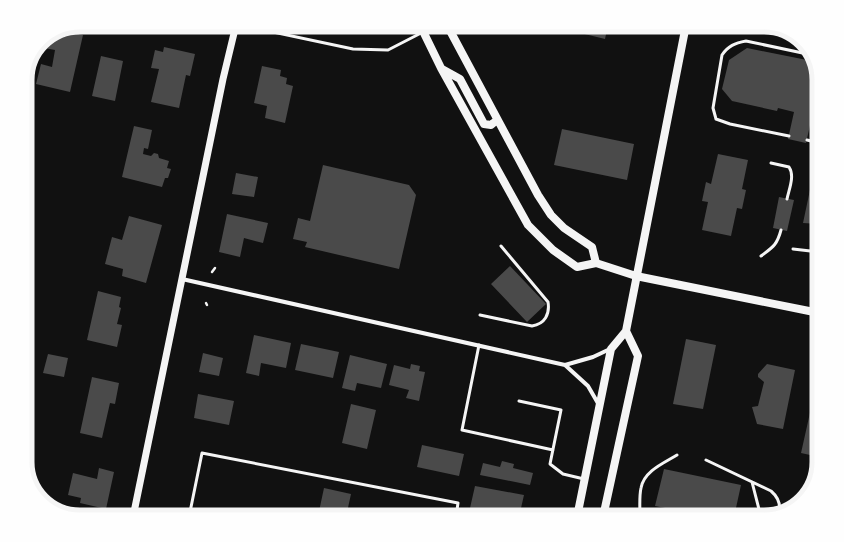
<svg xmlns="http://www.w3.org/2000/svg" width="844" height="542" viewBox="0 0 844 542" font-family="Karla,sans-serif">
  <rect width="100%" height="100%" fill="#111"/>
  <!-- building -->
  <path fill="#4a4a4a" d="M 481,25 L 505,25 L 503,34 L 480,28 Z
    M 548,25 L 608,25 L 605,39 Z
    M 66,31 L 83,35 L 70,92 L 36,84 L 41,64 L 52,67 L 55,50 L 44,48 L 46,39 Z
    M 164,47 L 195,54 L 190,76 L 186,75 L 179,108 L 151,102 L 159,69 L 151,68 L 155,50 L 163,52 Z
    M 747,48 L 807,60 L 819,78 L 819,107 L 817,117 L 810,115 L 811,121 L 806,143 L 788,139 L 794,112 L 778,108 L 777,111 L 732,101 L 722,89 L 729,60 Z
    M 101,56 L 123,61 L 115,101 L 92,96 Z
    M 262,66 L 281,70 L 280,76 L 287,78 L 286,84 L 293,86 L 285,123 L 265,118 L 267,106 L 254,103 Z
    M 134,126 L 152,130 L 148,149 L 144,148 L 143,154 L 151,156 L 154,153 L 158,154 L 159,158 L 169,161 L 167,168 L 171,169 L 168,178 L 165,178 L 162,187 L 122,177 Z
    M 562,129 L 634,144 L 627,180 L 554,165 Z
    M 718,154 L 748,160 L 742,189 L 746,190 L 742,209 L 737,208 L 731,236 L 702,230 L 708,202 L 702,201 L 706,182 L 711,184 Z
    M 323,165 L 409,185 L 416,195 L 399,269 L 305,247 L 307,242 L 293,239 L 298,218 L 310,221 Z
    M 814,171 L 819,172 L 819,224 L 803,223 Z
    M 236,173 L 258,177 L 254,197 L 232,194 Z
    M 779,197 L 794,200 L 787,231 L 773,228 Z
    M 227,214 L 268,223 L 263,243 L 244,238 L 240,257 L 219,252 Z
    M 129,216 L 162,225 L 146,283 L 122,276 L 123,269 L 105,264 L 112,237 L 122,240 Z
    M 25,265 L 34,268 L 27,293 L 25,293 Z
    M 510,266 L 546,304 L 527,322 L 491,284 Z
    M 98,291 L 121,297 L 119,307 L 121,308 L 117,324 L 122,325 L 117,347 L 87,340 Z
    M 254,335 L 291,343 L 286,368 L 261,363 L 259,376 L 246,373 Z
    M 686,339 L 716,345 L 703,409 L 673,404 Z
    M 301,344 L 339,352 L 333,378 L 295,370 Z
    M 203,353 L 223,358 L 219,376 L 199,372 Z
    M 48,354 L 68,358 L 64,377 L 43,373 Z
    M 350,355 L 387,364 L 381,388 L 357,383 L 355,391 L 342,388 Z
    M 411,364 L 420,366 L 419,371 L 425,372 L 419,401 L 406,398 L 409,390 L 389,385 L 394,365 L 410,369 Z
    M 767,364 L 795,370 L 783,429 L 757,424 L 752,407 L 758,406 L 764,382 L 758,377 L 758,374 Z
    M 92,377 L 119,383 L 115,404 L 110,403 L 102,438 L 80,433 Z
    M 818,377 L 819,377 L 819,457 L 801,453 Z
    M 198,394 L 234,401 L 229,425 L 194,418 Z
    M 351,404 L 376,410 L 367,449 L 342,443 Z
    M 422,445 L 464,454 L 459,476 L 417,467 Z
    M 25,455 L 31,456 L 27,472 L 25,466 Z
    M 502,461 L 514,464 L 513,468 L 533,473 L 530,485 L 480,475 L 483,463 L 500,467 Z
    M 99,468 L 114,472 L 106,509 L 80,503 L 81,498 L 68,495 L 73,473 L 97,479 Z
    M 664,469 L 741,485 L 734,517 L 711,517 L 655,506 Z
    M 475,486 L 524,495 L 519,517 L 470,508 Z
    M 324,488 L 351,494 L 346,517 L 324,517 L 318,516 Z"/>
  <g fill="none" stroke-linecap="round" stroke-linejoin="round">
    <!-- path -->
    <path stroke="#f5f5f5" stroke-width="2.5" d="M 212,272 L 215,268
      M 206,303 L 207,305"/>
    <!-- service -->
    <path stroke="#f5f5f5" stroke-width="3" d="M 240,25 L 353,49 L 388,50 L 423,32
      M 789,136 L 730,124 L 716,119 L 713,108 L 722,55 C 728,46 735,43 746,41 L 812,55
      M 807,140 L 819,143
      M 771,163 L 789,167 C 795,176 789,189 787,199
      M 25,203 L 27,212
      M 793,249 L 819,252
      M 761,256 C 773,247 777,245 781,230
      M 480,315 L 532,326 C 545,324 550,314 548,302 L 501,246
      M 479,345 L 462,430 L 553,450
      M 519,401 L 561,410 L 550,464 L 563,474 L 584,479
      M 706,460 L 771,491 C 778,497 781,504 779,513
      M 752,482 L 761,517
      M 189,517 L 202,453 L 458,503 L 456,517
      M 640,517 C 640,508 639,497 641,488 C 644,471 664,463 677,455"/>
    <!-- minor -->
    <path stroke="#f5f5f5" stroke-width="4" d="M 182,279 L 565,365
      M 599,405 L 588,386 L 565,365 L 593,357 L 610,349"/>
    <!-- tertiary -->
    <path stroke="#f5f5f5" stroke-width="7" d="M 133,517 L 223,79 L 236,25"/>
    <!-- secondary -->
    <path stroke="#f5f5f5" stroke-width="8" d="M 420,25 L 441,68 L 528,225 L 553,250 L 577,267 L 596,263 L 636,276 L 819,313
      M 447,25 L 538,195 L 551,215 L 564,228 L 592,247 L 596,263
      M 442,69 L 460,79 L 484,124 L 491,125 L 497,120
      M 577,517 L 611,349 L 626,331 L 686,25
      M 603,517 L 638,356 L 626,331"/>
  </g>
  <!-- crop -->
  <path d="M0 0H844V542H0ZM80 32H764A48 48 0 0 1 812 80V462A48 48 0 0 1 764 510H80A48 48 0 0 1 32 462V80A48 48 0 0 1 80 32Z" fill="#fefefe" fill-rule="evenodd"/>
  <path fill="none" stroke="#f5f5f5" stroke-width="5" d="M80 32H764A48 48 0 0 1 812 80V462A48 48 0 0 1 764 510H80A48 48 0 0 1 32 462V80A48 48 0 0 1 80 32Z"/>
</svg>
